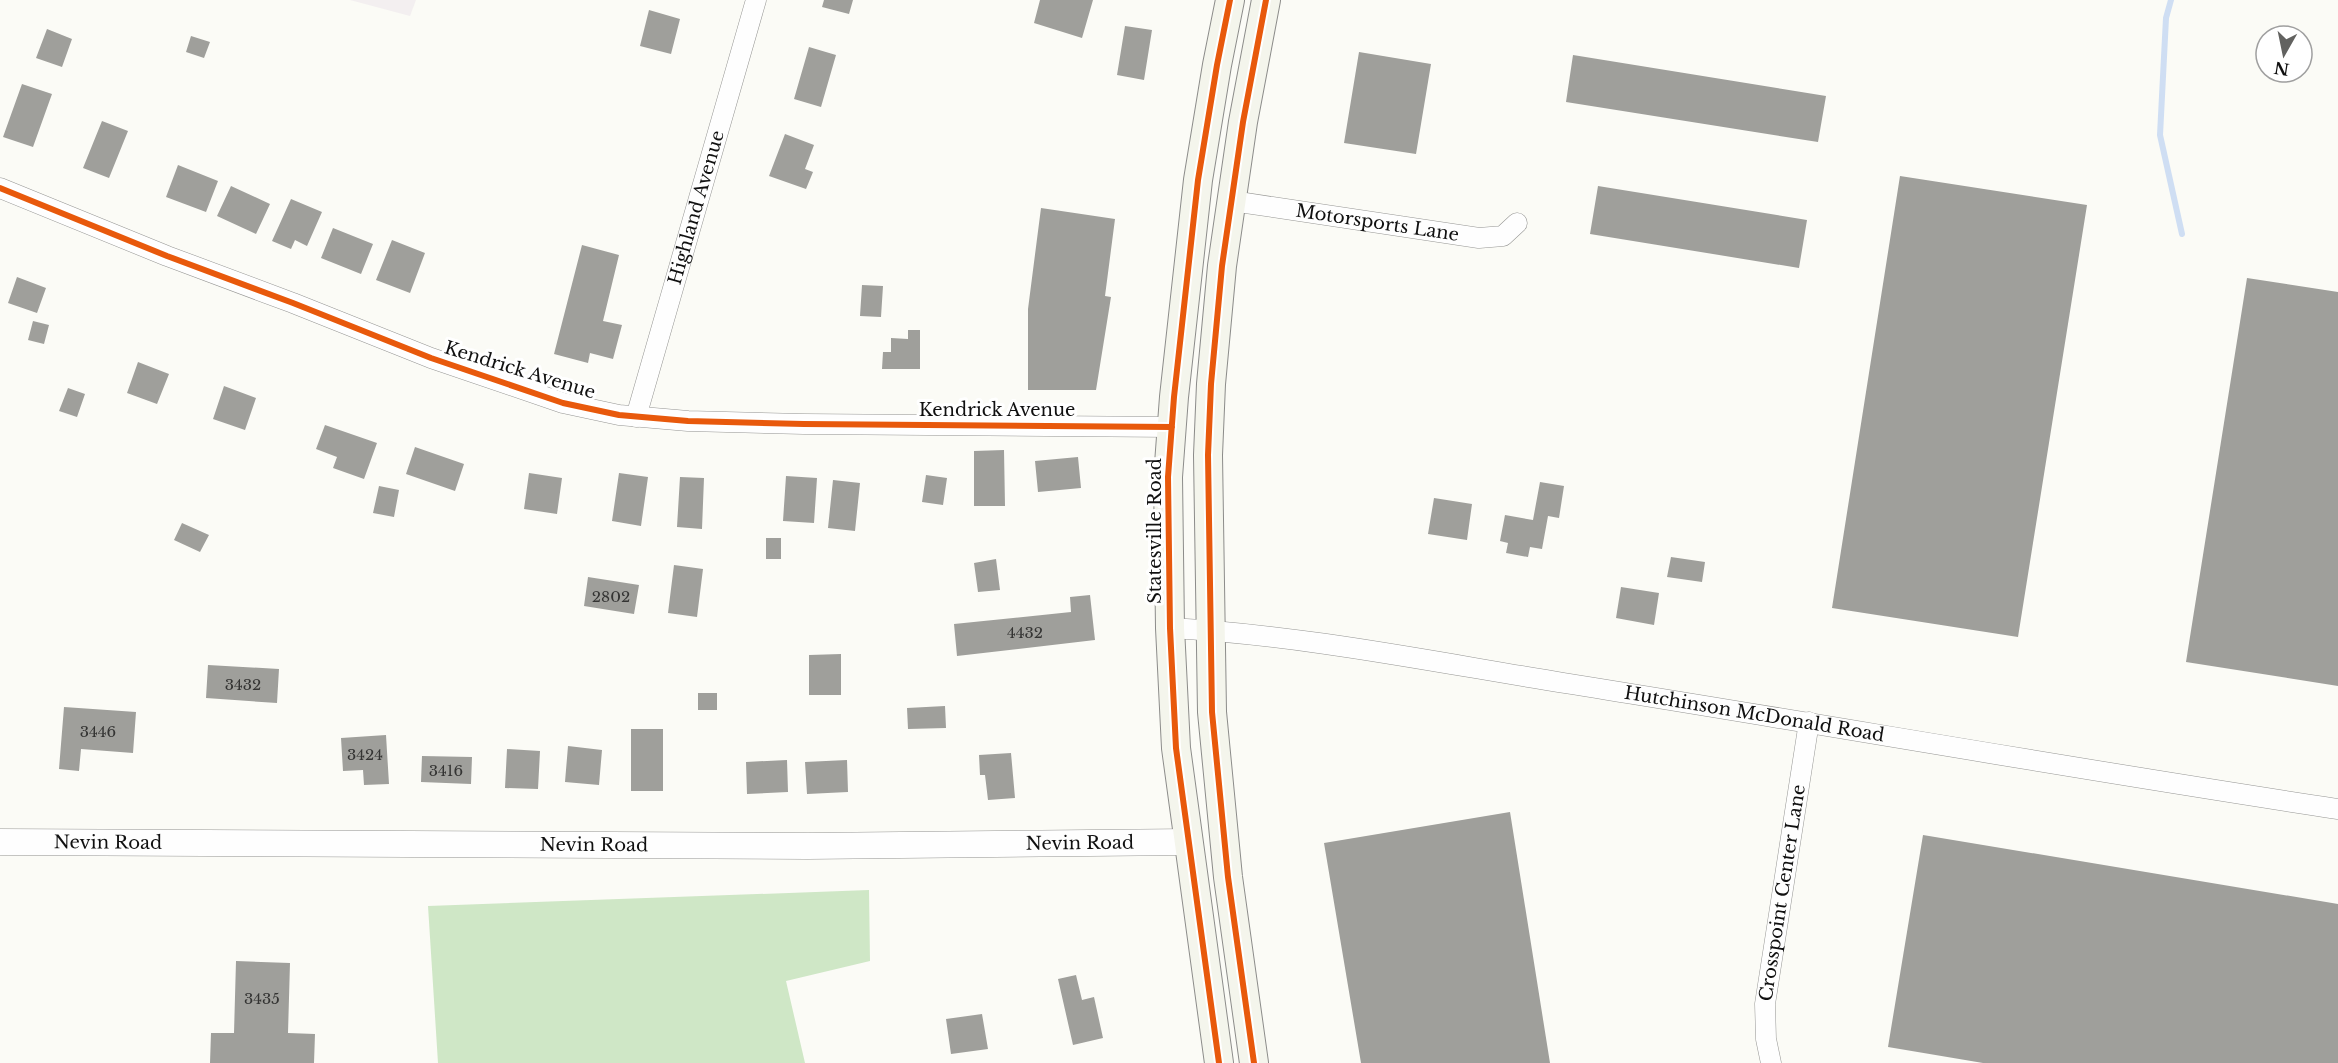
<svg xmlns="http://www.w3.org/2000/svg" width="2338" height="1063" viewBox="0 0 2338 1063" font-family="'Libre Baskerville',serif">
  <rect width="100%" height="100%" fill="#fbfbf6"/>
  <!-- industrial -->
  <path fill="#f3eff0" d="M 350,0 L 416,0 L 410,16 Z"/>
  <!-- forest -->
  <path fill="#cfe7c6" d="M 869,890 L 870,961 L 786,981 L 805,1063 L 438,1063 L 428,906 Z"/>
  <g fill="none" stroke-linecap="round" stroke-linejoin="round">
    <!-- stream -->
    <path stroke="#cfdef3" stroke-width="6" d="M 2171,0 L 2166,18 L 2160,135 L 2182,234"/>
  </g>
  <!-- building -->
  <path fill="#9f9f9b" d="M 824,0 L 853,0 L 849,14 L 822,7 Z
    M 1040,0 L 1093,0 L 1082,38 L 1034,23 Z
    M 649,10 L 680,19 L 671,54 L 640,46 Z
    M 1125,26 L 1152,30 L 1144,80 L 1117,75 Z
    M 47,29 L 72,39 L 62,67 L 36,58 Z
    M 191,36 L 210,42 L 204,58 L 186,52 Z
    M 809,47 L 836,55 L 821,107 L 794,99 Z
    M 1359,52 L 1431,64 L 1416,154 L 1344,143 Z
    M 1573,55 L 1826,96 L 1818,142 L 1566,102 Z
    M 22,84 L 52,94 L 33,147 L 3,137 Z
    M 102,121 L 128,131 L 109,178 L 83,168 Z
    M 785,134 L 814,145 L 805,169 L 813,172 L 806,189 L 769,176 Z
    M 178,165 L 218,181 L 206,212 L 166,197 Z
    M 1900,176 L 2087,205 L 2018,637 L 1832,608 Z
    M 231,186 L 270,204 L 256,234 L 217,216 Z
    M 1598,186 L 1807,220 L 1799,268 L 1590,234 Z
    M 291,199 L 322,212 L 307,246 L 295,240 L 291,249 L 272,241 Z
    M 1041,208 L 1115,219 L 1105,296 L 1111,297 L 1096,390 L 1028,390 L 1028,309 Z
    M 333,228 L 373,244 L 361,274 L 321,258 Z
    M 392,240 L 425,253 L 410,293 L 376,280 Z
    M 582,245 L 619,255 L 603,321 L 622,325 L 613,359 L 590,353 L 588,363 L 554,354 Z
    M 17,277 L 46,288 L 37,313 L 8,303 Z
    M 2247,278 L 2338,292 L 2338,686 L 2186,662 Z
    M 862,285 L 883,286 L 881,317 L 860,316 Z
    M 33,321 L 49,325 L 44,344 L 28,340 Z
    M 908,330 L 920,330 L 920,369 L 882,369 L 883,352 L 891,352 L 891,338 L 908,339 Z
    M 138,362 L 169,374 L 157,404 L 127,393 Z
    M 224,386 L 256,398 L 245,430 L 213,419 Z
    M 68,388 L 85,394 L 77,417 L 59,411 Z
    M 325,425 L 377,443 L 364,479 L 333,468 L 337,457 L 316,449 Z
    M 415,447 L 464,464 L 455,491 L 406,474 Z
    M 1004,450 L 1005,506 L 974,506 L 974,451 Z
    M 1078,457 L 1081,488 L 1038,492 L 1035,461 Z
    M 529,473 L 562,478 L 557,514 L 524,509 Z
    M 619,473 L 648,477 L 641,526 L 612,521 Z
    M 926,475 L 947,478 L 943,505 L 922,502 Z
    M 786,476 L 817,478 L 814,523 L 783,521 Z
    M 680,477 L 704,478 L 702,529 L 677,527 Z
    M 833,480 L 860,483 L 855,531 L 828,528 Z
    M 1540,482 L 1564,486 L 1559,518 L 1548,516 L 1542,549 L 1530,547 L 1528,557 L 1506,553 L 1508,543 L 1500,541 L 1505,515 L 1533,520 Z
    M 379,486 L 399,490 L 394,517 L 373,513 Z
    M 1434,498 L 1472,504 L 1467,540 L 1428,534 Z
    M 182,523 L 209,535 L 200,552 L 174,540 Z
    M 766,538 L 781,538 L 781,559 L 766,559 Z
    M 1671,557 L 1705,562 L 1702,582 L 1667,577 Z
    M 996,559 L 1000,590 L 978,592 L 974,563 Z
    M 674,565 L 703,569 L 697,617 L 668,613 Z
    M 588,577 L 639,585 L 634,614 L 584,606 Z
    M 1621,587 L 1659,593 L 1654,625 L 1616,618 Z
    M 1090,595 L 1095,640 L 957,656 L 954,624 L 1071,612 L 1070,597 Z
    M 841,654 L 841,695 L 809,695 L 809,655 Z
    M 208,665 L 279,669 L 277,703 L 206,698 Z
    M 698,693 L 717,693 L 717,710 L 698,710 Z
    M 945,706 L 946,728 L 908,729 L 907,708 Z
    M 64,707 L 136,712 L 133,753 L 81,749 L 79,771 L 59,769 Z
    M 631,729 L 663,729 L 663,791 L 631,791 Z
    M 386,735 L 389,784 L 364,785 L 363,770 L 343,771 L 341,738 Z
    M 568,746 L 602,750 L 599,785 L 565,782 Z
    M 507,749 L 540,751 L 538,789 L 505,788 Z
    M 1011,753 L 1015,798 L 988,800 L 985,775 L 980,775 L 979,755 Z
    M 422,756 L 472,757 L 471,784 L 421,782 Z
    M 787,760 L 788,792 L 747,794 L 746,762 Z
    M 847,760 L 848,792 L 807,794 L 805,762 Z
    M 1510,812 L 1550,1063 L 1361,1063 L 1324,843 Z
    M 1923,835 L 2338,904 L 2338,1063 L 1983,1063 L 1888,1047 Z
    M 236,961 L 290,963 L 288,1033 L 315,1034 L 314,1063 L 210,1063 L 211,1033 L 234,1033 Z
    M 1076,975 L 1082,1000 L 1094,997 L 1103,1038 L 1073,1045 L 1058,979 Z
    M 982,1014 L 988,1049 L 951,1054 L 946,1019 Z"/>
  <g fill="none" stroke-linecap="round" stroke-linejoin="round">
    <defs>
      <g id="minor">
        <path d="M 0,188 L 167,256 L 293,303 L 431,358 L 563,403 L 619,415 L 688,421 L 804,424 L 1172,427"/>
        <path id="s1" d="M 1232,201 L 1479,238 L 1503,236 L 1517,223"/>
        <path id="s2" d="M 636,417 L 756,0"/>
        <path id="s3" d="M 1170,628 C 1302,635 1434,662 1564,683 C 1822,724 2080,770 2338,809"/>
        <path id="s4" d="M 1771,1063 L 1766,1039 L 1765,1004 L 1809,722"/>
      </g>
      <g id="tertiary">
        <path id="s5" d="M 0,842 L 808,846 L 1188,842"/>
      </g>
      <path id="secondary" d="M 1219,1063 L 1176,748 L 1170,628 L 1168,477 L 1174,397 L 1198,180 L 1217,65 L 1230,0
        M 1254,1063 L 1228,877 L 1212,712 L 1208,455 L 1211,384 L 1222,266 L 1243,122 L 1266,0"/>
    </defs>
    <!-- minor casing -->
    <use href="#minor" stroke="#969694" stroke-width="21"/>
    <!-- tertiary casing -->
    <use href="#tertiary" stroke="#969694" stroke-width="27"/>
    <!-- secondary casing -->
    <use href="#secondary" stroke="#8c8c8a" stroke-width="30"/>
    <!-- minor -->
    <use href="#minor" stroke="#fefefe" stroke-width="20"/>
    <!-- tertiary -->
    <use href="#tertiary" stroke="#fefefe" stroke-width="26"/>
    <!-- secondary -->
    <use href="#secondary" stroke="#f4f5ec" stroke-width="28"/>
    <defs>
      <path id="cycleway" d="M 0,188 L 167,256 L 293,303 L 431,358 L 563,403 L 619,415 L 688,421 L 804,424 L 1172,427
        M 1219,1063 L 1176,748 L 1170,628 L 1168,477 L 1174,397 L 1198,180 L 1217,65 L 1230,0
        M 1254,1063 L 1228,877 L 1212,712 L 1208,455 L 1211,384 L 1222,266 L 1243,122 L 1266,0"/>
    </defs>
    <!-- cycleway casing -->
    <use href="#cycleway" stroke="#fff" stroke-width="10"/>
    <!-- cycleway -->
    <use href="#cycleway" stroke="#e8590c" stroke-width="6"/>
  </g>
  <g text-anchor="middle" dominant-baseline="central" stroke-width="6" stroke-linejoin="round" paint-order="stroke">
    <!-- number labels -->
    <g font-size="15" fill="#343433">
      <text x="611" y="596">2802</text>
      <text x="1025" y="632">4432</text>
      <text x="243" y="684">3432</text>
      <text x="98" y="731">3446</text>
      <text x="365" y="754">3424</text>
      <text x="446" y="770">3416</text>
      <text x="262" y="998">3435</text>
    </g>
    <!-- street labels -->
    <g font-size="18" fill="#101010" stroke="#fff">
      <text stroke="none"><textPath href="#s2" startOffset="218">Highland Avenue</textPath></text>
      <text stroke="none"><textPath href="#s1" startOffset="147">Motorsports Lane</textPath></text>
      <text transform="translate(520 370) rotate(17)">Kendrick Avenue</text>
      <text x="997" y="410">Kendrick Avenue</text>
      <text transform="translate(1155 531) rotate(-90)">Statesville Road</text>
      <text stroke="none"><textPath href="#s3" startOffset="591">Hutchinson McDonald Road</textPath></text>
      <text stroke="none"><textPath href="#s5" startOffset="108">Nevin Road</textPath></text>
      <text stroke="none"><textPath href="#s5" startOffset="1080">Nevin Road</textPath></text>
      <text stroke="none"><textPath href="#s5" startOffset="594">Nevin Road</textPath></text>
      <text stroke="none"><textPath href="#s4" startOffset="172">Crosspoint Center Lane</textPath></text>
    </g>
  </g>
  <!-- north arrow -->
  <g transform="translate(2284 54) rotate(189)"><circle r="28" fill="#ffffff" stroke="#9f9f9f" stroke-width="1.5"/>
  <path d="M0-4.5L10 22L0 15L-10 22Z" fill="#626260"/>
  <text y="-9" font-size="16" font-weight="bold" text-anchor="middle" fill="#101010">N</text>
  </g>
</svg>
